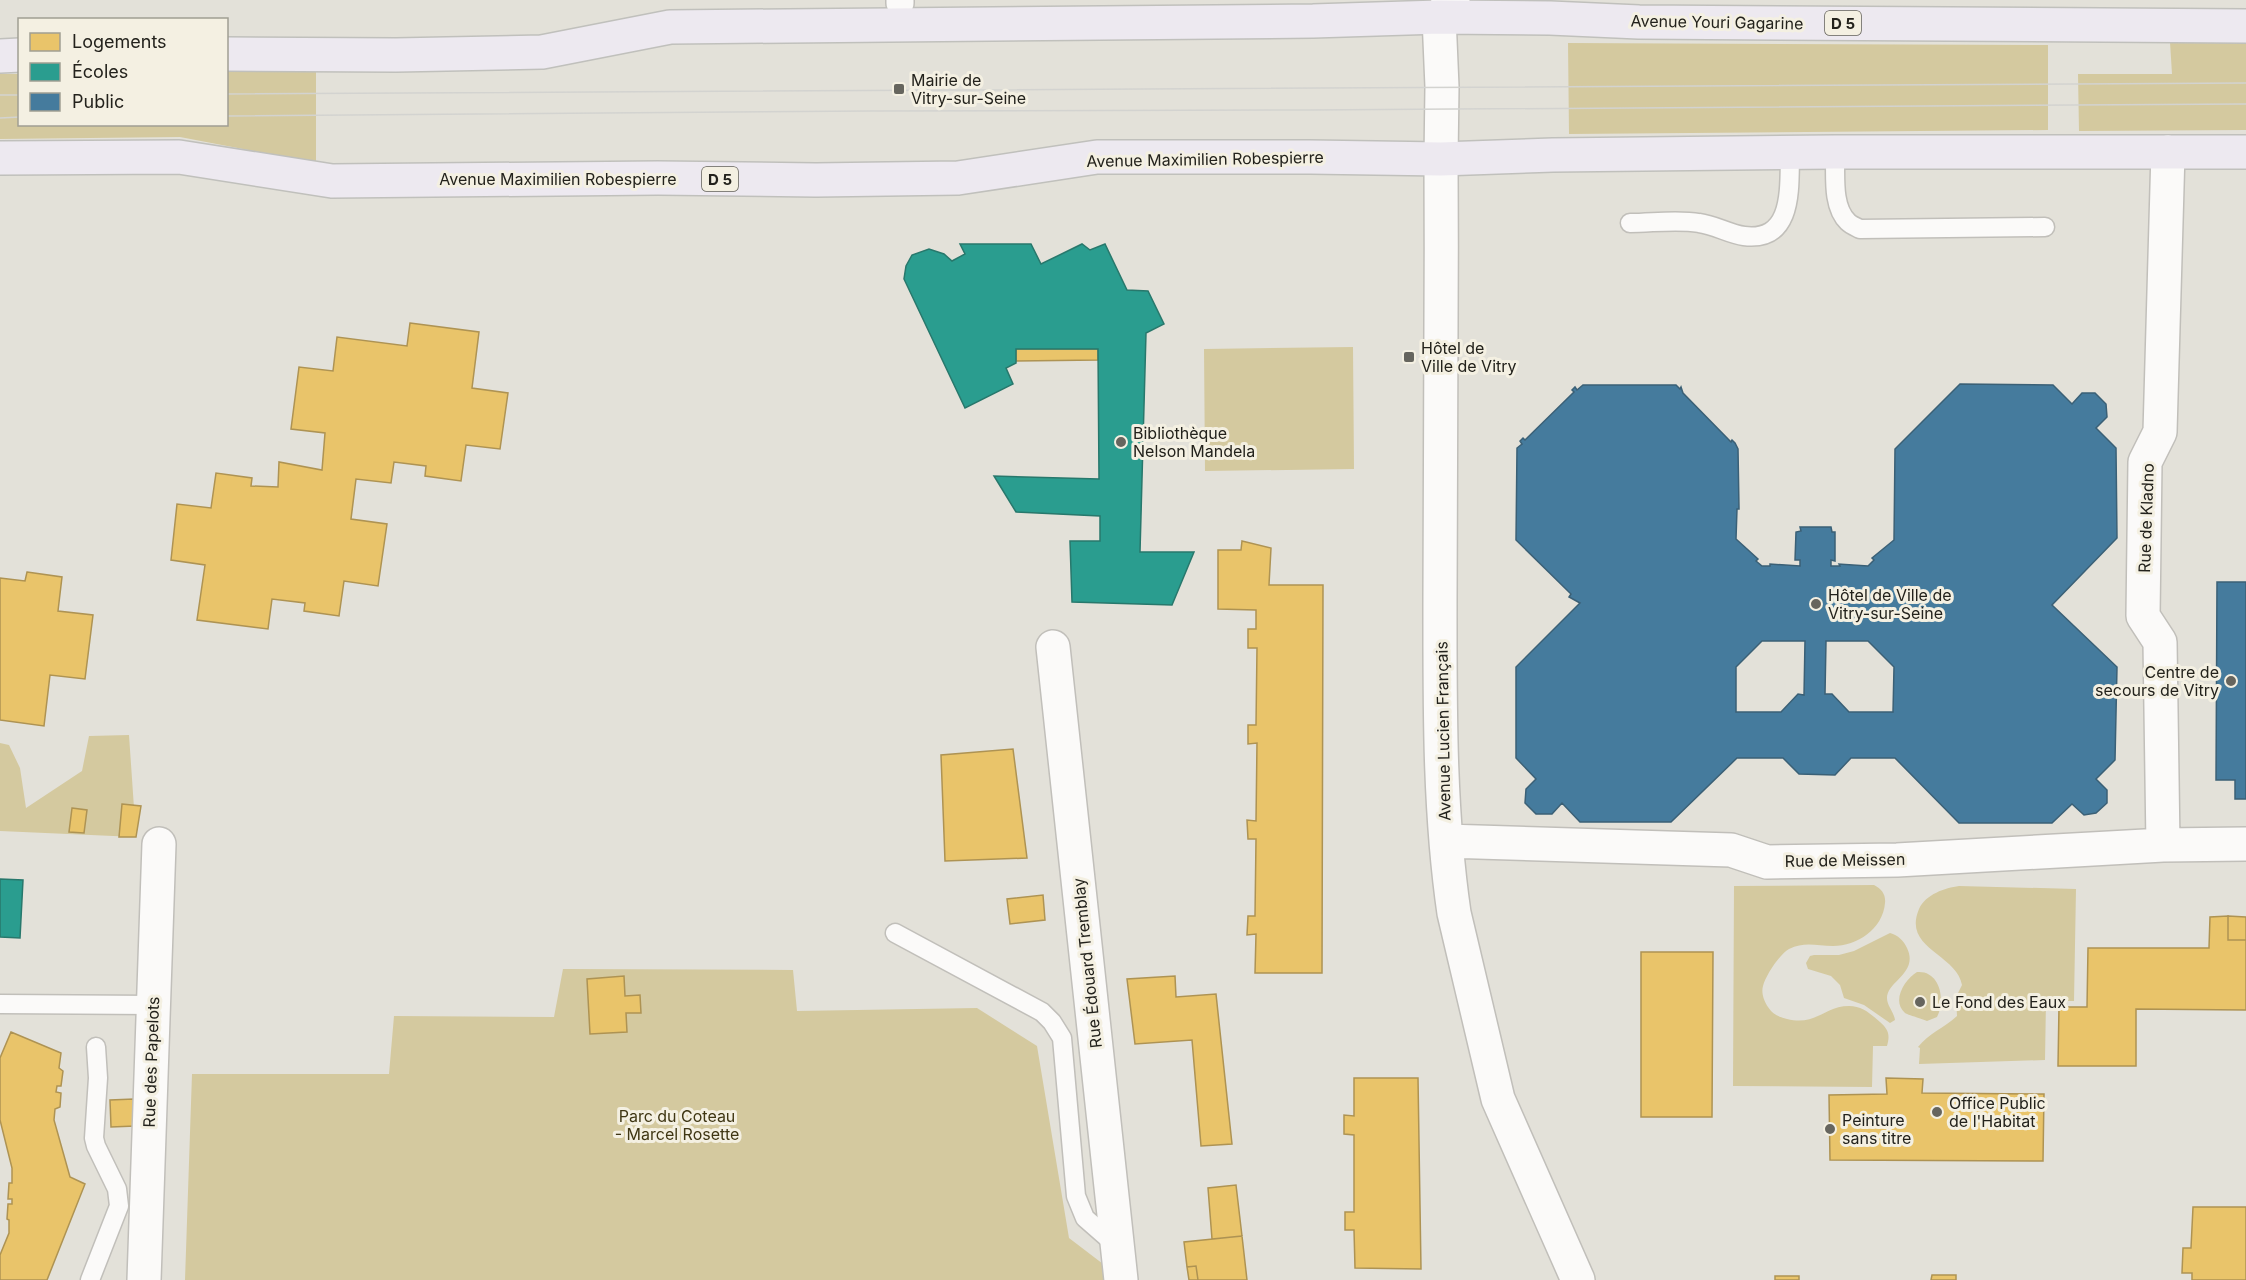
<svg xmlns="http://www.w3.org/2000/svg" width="2246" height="1280" viewBox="0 0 2246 1280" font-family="Inter,sans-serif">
  <rect width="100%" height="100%" fill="#e3e1d9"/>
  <!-- green -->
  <path fill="#d4c99f" d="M 2170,42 L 2246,43 L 2246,130 L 2079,131 L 2078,74 L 2172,74 Z
    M 1568,43 L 2048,45 L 2048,130 L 1569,134 Z
    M 316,71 L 316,163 L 180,137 L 0,139 L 0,74 L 19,74 L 20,124 L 226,124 L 227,72 Z
    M 1353,347 L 1354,469 L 1205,471 L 1204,349 Z
    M 129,735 L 136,837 L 0,831 L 0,743 L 9,745 L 20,768 L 26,808 L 82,771 L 89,736 Z
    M 1874,885 C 1882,889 1886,895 1885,903 C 1883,929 1857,946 1833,946 C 1817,946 1805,941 1789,949 C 1779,955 1766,975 1763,986 C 1761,993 1764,1001 1768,1007 C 1773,1015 1780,1017 1787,1019 C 1817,1026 1824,1006 1849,1006 C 1862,1006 1871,1014 1880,1022 C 1889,1030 1890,1035 1887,1046 L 1873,1046 L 1872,1087 L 1733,1086 L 1734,886 Z
    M 1959,886 L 2076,889 L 2074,1001 L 2046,1001 L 2045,1060 L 1919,1064 L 1920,1048 L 1918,1047 C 1929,1033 1944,1028 1957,1016 L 1956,997 L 1962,985 C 1957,954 1902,949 1919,909 C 1926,894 1945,888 1959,886 Z
    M 1890,933 C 1898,935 1904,941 1907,948 C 1919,973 1887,981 1887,998 C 1887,1006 1894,1012 1895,1020 L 1890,1023 L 1864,1005 L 1844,998 L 1840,985 L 1831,976 L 1808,969 L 1806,963 L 1810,956 L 1814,955 L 1839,955 L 1854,951 Z
    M 563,969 L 793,970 L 797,1011 L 977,1008 L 1037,1046 L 1069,1238 L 1107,1267 L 1109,1280 L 185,1280 L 192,1074 L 389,1074 L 394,1016 L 554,1017 Z
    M 1917,972 C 1940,970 1946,1000 1937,1017 L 1927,1021 C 1920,1018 1908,1015 1905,1013 C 1891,1001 1905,979 1917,972 Z"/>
  <!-- homes -->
  <path fill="#e9c46a" stroke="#ae9353" stroke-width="1.5" d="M 410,323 L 479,332 L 472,388 L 508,393 L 500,449 L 466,445 L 461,481 L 425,476 L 426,466 L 394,462 L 391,483 L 356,479 L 351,519 L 387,524 L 378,586 L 344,581 L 339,616 L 304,611 L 305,603 L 272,599 L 268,629 L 197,620 L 205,565 L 171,560 L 177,504 L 211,508 L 216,473 L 252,478 L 251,486 L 278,487 L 279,462 L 322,470 L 325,433 L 291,429 L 299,367 L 333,371 L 337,337 L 407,346 Z
    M 1016,349 L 1098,349 L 1098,360 L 1016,361 Z
    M 1242,541 L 1271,548 L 1269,585 L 1323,585 L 1322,973 L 1255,973 L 1256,934 L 1247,935 L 1248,916 L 1255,916 L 1256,839 L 1248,839 L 1247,820 L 1256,821 L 1257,743 L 1248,744 L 1248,725 L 1256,725 L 1257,648 L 1248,648 L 1248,629 L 1256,629 L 1256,610 L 1218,609 L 1218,550 L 1241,550 Z
    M 27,572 L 62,577 L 58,611 L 93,615 L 85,679 L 50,675 L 44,726 L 0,720 L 0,578 L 25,581 Z
    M 1013,749 L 1027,858 L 945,861 L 941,755 Z
    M 122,804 L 141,806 L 136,837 L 119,837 Z
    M 72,808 L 87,810 L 84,833 L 69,832 Z
    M 1043,895 L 1045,920 L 1010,924 L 1007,899 Z
    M 2228,916 L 2228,940 L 2246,940 L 2246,1010 L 2136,1009 L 2136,1066 L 2058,1066 L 2059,1007 L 2087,1007 L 2088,948 L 2209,948 L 2210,917 Z
    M 2228,916 L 2246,917 L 2246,940 L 2228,940 Z
    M 1641,952 L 1713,952 L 1712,1117 L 1641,1117 Z
    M 624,976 L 625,996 L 640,995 L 641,1013 L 626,1013 L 627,1032 L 590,1034 L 587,979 Z
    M 1175,976 L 1176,997 L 1216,994 L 1232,1144 L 1201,1146 L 1192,1040 L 1135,1044 L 1127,979 Z
    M 11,1032 L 61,1053 L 59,1068 L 63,1071 L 61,1086 L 57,1086 L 56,1092 L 61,1093 L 60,1107 L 55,1109 L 54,1120 L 70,1177 L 85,1184 L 47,1280 L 0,1280 L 0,1255 L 9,1233 L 9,1220 L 7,1219 L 8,1204 L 12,1204 L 12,1199 L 8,1199 L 9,1183 L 12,1183 L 12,1168 L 0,1120 L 0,1058 Z
    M 1354,1078 L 1418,1078 L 1421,1269 L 1355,1268 L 1354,1230 L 1345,1230 L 1345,1212 L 1354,1212 L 1354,1135 L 1344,1134 L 1344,1115 L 1354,1116 Z
    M 1886,1078 L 1923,1079 L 1922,1093 L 2044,1094 L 2043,1161 L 1830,1160 L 1829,1095 L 1887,1094 Z
    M 134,1099 L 135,1126 L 111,1127 L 110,1100 Z
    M 1236,1185 L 1242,1236 L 1212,1239 L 1208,1188 Z
    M 2193,1207 L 2246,1207 L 2246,1280 L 2192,1280 L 2192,1273 L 2182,1273 L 2183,1248 L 2191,1248 Z
    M 1242,1236 L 1247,1280 L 1198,1280 L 1196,1266 L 1187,1267 L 1184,1242 Z
    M 1196,1266 L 1198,1280 L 1189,1280 L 1187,1267 Z
    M 1932,1275 L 1956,1275 L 1956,1280 L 1931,1280 Z
    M 1775,1276 L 1799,1276 L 1799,1280 L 1775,1280 Z"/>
  <!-- schools -->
  <path fill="#2a9d8f" stroke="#28786c" stroke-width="1.5" d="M 960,244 L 1031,244 L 1041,264 L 1082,244 L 1090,250 L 1105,244 L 1127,290 L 1148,291 L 1164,324 L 1146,333 L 1140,552 L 1194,552 L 1172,605 L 1072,602 L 1070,541 L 1100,541 L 1100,516 L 1016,512 L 994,476 L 1099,479 L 1098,349 L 1016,349 L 1016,363 L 1006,368 L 1013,384 L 965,408 L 904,279 L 906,266 L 912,255 L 929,249 L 944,254 L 952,261 L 965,254 Z
    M 0,879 L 23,880 L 20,938 L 0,937 Z"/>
  <!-- public -->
  <path fill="#457b9d" stroke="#3b6076" stroke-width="1.5" fill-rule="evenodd" d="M 1960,384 L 2053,385 L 2072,404 L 2082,393 L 2095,393 L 2106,404 L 2107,417 L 2096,428 L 2116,448 L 2117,538 L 2052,605 L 2117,667 L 2115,760 L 2096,779 L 2107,790 L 2107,803 L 2096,813 L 2084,815 L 2072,804 L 2052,823 L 1959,823 L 1895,758 L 1851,758 L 1835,775 L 1799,774 L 1783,758 L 1737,758 L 1671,822 L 1580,822 L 1562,803 L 1552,814 L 1536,814 L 1525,803 L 1526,789 L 1536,779 L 1516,758 L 1516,667 L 1580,603 L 1569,597 L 1571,594 L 1516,540 L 1517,448 L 1522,444 L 1520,441 L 1523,438 L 1525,440 L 1574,392 L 1572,390 L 1575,387 L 1577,390 L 1583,385 L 1676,385 L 1680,389 L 1681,387 L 1683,393 L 1731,442 L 1732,440 L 1735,443 L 1738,449 L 1739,509 L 1737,509 L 1736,539 L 1758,559 L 1756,561 L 1762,566 L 1770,566 L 1770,564 L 1800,566 L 1800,560 L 1795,560 L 1796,532 L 1801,531 L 1800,527 L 1831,527 L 1832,532 L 1835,532 L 1835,561 L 1831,560 L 1831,566 L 1840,566 L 1839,564 L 1868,566 L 1874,560 L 1872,558 L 1894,540 L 1895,449 ZM 1762,641 L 1805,641 L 1804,695 L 1798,694 L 1781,712 L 1736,712 L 1736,667 ZM 1826,641 L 1868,641 L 1894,667 L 1893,712 L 1849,712 L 1832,694 L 1825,694 Z
    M 2217,582 L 2246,582 L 2246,799 L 2235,799 L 2235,780 L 2216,780 Z"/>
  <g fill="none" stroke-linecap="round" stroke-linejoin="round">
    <defs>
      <path id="service" d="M 1835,152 C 1836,172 1831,206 1848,222 C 1851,225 1856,227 1860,229 L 2045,227
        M 1630,223 C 1652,223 1677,219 1699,223 C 1715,225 1729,234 1744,236 C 1794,242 1789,188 1790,154
        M 895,933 L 1042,1012 L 1052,1022 L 1062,1038 L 1076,1196 L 1085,1218 L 1117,1246
        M 0,1004 L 153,1005
        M 90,1280 L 119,1206 L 117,1189 L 96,1146 L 94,1138 L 98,1078 L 96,1047"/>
      <path id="pedestrian" d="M 900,0 L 900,3"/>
      <path id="minor" d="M 1441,159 C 1442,306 1440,453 1440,600 C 1440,704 1439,810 1454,913 L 1498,1099 L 1578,1280
        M 1053,647 L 1121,1280
        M 1446,841 L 1731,850 L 1767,862 L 1897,860 L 2163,845 L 2246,844
        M 2163,845 L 2160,642 L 2143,616 L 2145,462 L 2160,432 L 2168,152
        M 144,1280 L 159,844"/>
      <path id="secondary" d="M 1441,159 L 1442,87 L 1439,17 L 1453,0"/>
      <path id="primary" d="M 226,54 L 396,55 L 542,52 L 670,27 L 1313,21 L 1439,17 L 1550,18 L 1639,22 L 2246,26
        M 0,56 L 20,55
        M 0,158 L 179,157 L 332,181 L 658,178 L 816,180 L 958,178 L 1097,157 L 1310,157 L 1441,159 L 1553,155 L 1835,152 L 2246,152"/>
    </defs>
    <!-- service casing -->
    <use href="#service" stroke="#c1bfba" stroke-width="21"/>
    <!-- pedestrian casing -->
    <use href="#pedestrian" stroke="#c1bfba" stroke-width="30"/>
    <!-- minor casing -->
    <use href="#minor" stroke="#c1bfba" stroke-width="36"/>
    <!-- secondary casing -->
    <use href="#secondary" stroke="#c1bfba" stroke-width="36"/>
    <!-- primary casing -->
    <use href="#primary" stroke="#c0c0bc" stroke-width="36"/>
    <!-- service -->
    <use href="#service" stroke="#fbfaf9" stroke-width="18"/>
    <!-- pedestrian -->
    <use href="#pedestrian" stroke="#fbfaf9" stroke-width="27"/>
    <!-- minor -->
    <use href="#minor" stroke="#fbfaf9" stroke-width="33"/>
    <!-- secondary -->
    <use href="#secondary" stroke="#fbfaf9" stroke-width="33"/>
    <!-- primary -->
    <use href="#primary" stroke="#ede9f0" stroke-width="33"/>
    <!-- tram -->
    <path stroke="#d3d3d0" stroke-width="1.5" d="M 226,94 L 2246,83
      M 0,95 L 20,95
      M 226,116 L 870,111 L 1311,110 L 2246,104
      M 0,118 L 20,117"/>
  </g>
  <!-- markers -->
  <g fill="#66655e" stroke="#f4f0e2" stroke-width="2">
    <rect x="893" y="83" width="12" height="12" rx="3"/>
    <rect x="1403" y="351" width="12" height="12" rx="3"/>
    <circle cx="1121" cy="442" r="6"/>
    <circle cx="1816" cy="604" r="6"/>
    <circle cx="2231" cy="681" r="6"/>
    <circle cx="1920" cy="1002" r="6"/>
    <circle cx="1937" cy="1112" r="6"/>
    <circle cx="1830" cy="1129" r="6"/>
  </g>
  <g text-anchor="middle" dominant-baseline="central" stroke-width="6" stroke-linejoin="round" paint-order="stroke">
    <!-- shield labels -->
    <g fill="#f4f0e2" stroke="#626057" stroke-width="1.5">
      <rect x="1825" y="11" width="36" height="24" rx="4.5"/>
      <rect x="702" y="167" width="36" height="24" rx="4.5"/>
    </g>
    <g font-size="15" font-weight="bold" fill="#23221c">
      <text x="1843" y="23">D 5</text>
      <text x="720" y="179">D 5</text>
    </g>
    <!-- street labels -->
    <g font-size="16" fill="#23221c" stroke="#f4f0e2">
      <text transform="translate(1717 22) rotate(1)">Avenue Youri Gagarine</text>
      <text transform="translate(1205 159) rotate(-1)">Avenue Maximilien Robespierre</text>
      <text x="558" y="179">Avenue Maximilien Robespierre</text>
      <text transform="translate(2146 518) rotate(-88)">Rue de Kladno</text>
      <text transform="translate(1443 731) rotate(-91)">Avenue Lucien Français</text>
      <text transform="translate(1845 860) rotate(-1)">Rue de Meissen</text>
      <text transform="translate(1087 963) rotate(-96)">Rue Édouard Tremblay</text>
      <text transform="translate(151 1062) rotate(-88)">Rue des Papelots</text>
    </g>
    <!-- poi labels -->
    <g font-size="16" fill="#23221c" stroke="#f4f0e2" text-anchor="start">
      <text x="911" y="80">Mairie de<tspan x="911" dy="18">Vitry-sur-Seine</tspan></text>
      <text x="1421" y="348">Hôtel de<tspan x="1421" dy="18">Ville de Vitry</tspan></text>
      <text x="1133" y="433">Bibliothèque<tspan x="1133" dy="18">Nelson Mandela</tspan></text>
      <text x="1828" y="595">Hôtel de Ville de<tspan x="1828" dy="18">Vitry-sur-Seine</tspan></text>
      <text x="2219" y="672" text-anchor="end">Centre de<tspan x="2219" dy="18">secours de Vitry</tspan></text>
      <text x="1932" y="1002">Le Fond des Eaux</text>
      <text x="1949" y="1103">Office Public<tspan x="1949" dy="18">de l'Habitat</tspan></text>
      <text x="1842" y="1120">Peinture<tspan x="1842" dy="18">sans titre</tspan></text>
    </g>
    <!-- park labels -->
    <g font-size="16" fill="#3f3613" stroke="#f4f0e2">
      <text x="677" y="1116">Parc du Coteau<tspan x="677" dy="18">- Marcel Rosette</tspan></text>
    </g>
  </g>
  <!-- legend -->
  <rect x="18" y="18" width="210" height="108" fill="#f4f0e2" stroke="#a09e93" stroke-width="1.5"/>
  <rect x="30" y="33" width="30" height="18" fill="#e9c46a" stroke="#a09e93" stroke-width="1.5"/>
  <text x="72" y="48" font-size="18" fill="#23221c">Logements</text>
  <rect x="30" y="63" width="30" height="18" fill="#2a9d8f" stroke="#a09e93" stroke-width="1.5"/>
  <text x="72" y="78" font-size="18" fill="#23221c">Écoles</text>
  <rect x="30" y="93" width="30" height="18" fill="#457b9d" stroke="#a09e93" stroke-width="1.5"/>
  <text x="72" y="108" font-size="18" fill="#23221c">Public</text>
</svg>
